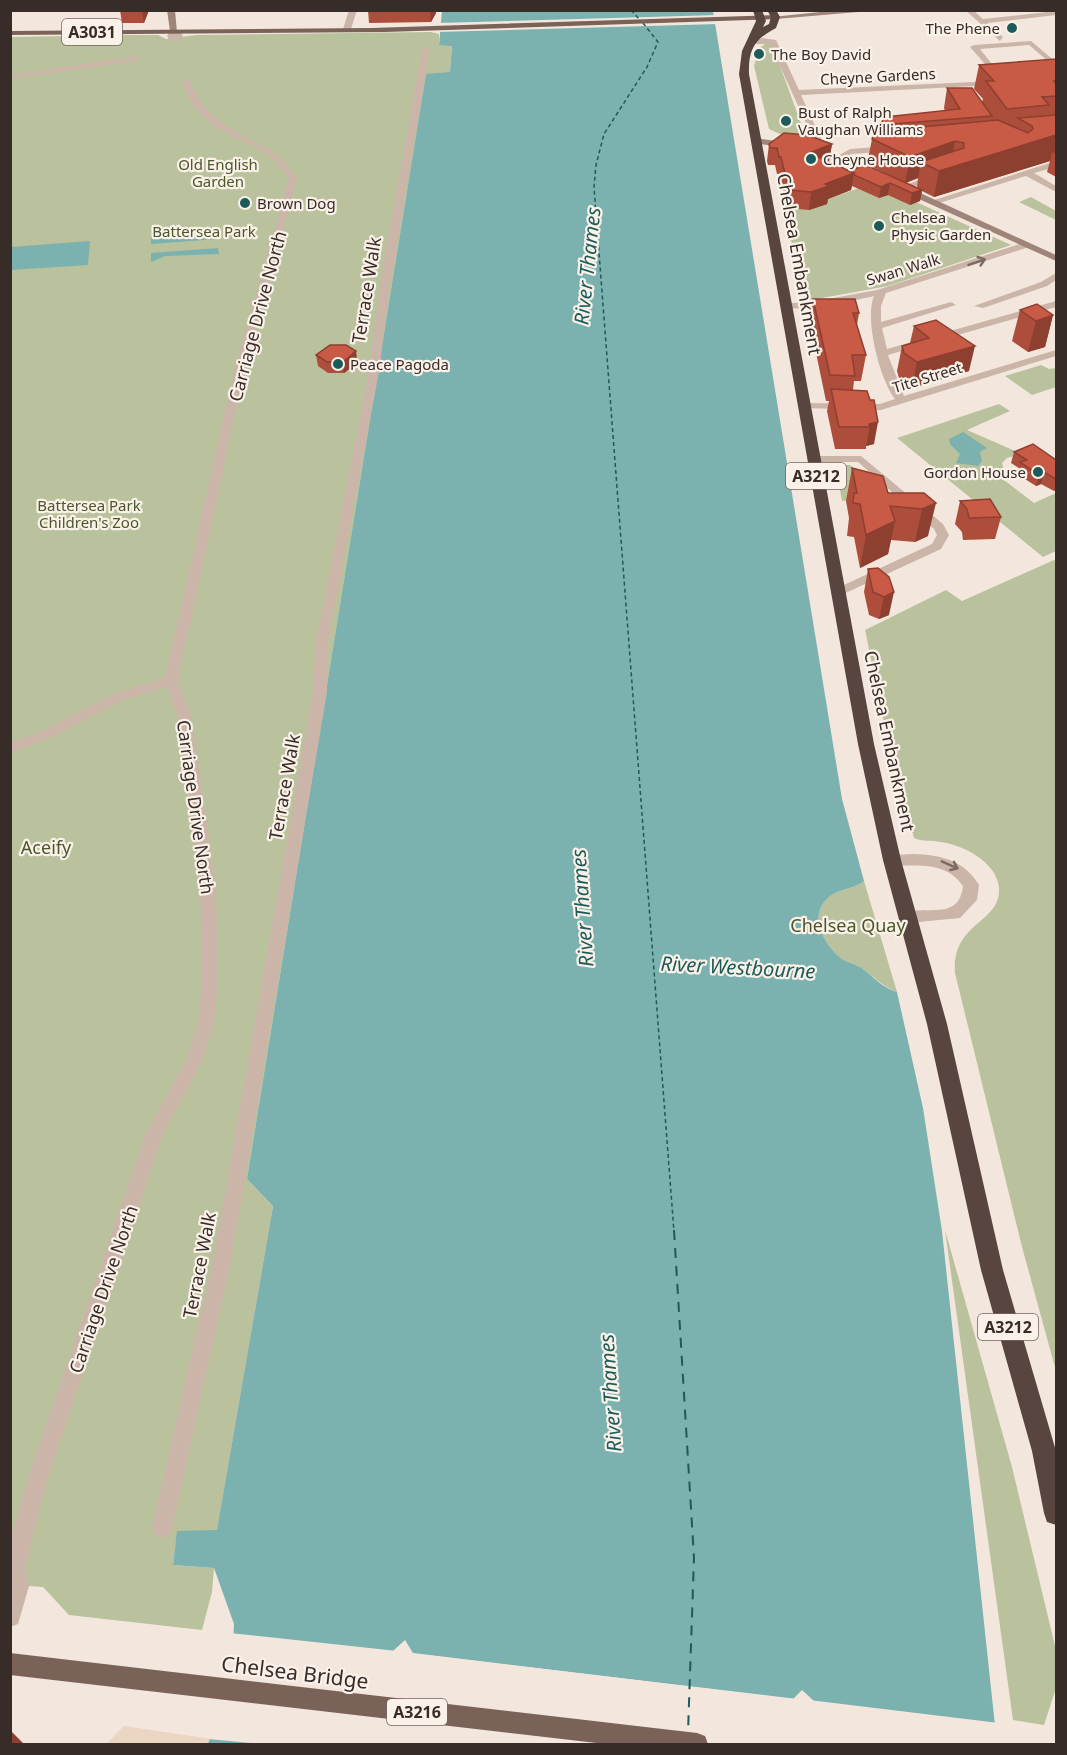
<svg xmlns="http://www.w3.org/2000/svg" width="1067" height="1755" viewBox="0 0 1067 1755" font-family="'Noto Sans',sans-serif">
  <rect width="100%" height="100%" fill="#f3e7dd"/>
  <!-- green -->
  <path fill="#b9c29c" d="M 431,32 L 439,34 L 439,45 L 452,45 L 450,73 L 426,75 L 247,1179 L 273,1206 L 217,1531 L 180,1531 L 176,1542 L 173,1565 L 214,1568 L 212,1592 L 202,1630 L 69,1615 L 43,1587 L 11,1585 L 11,37 L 126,35 L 158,35 L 166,39 L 196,35 Z
    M 767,43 L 772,44 L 806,137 L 782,135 L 769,129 L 754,66 L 759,48 Z
    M 874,183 L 1011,245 L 888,286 L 811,300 L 804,299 L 784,208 L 801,208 Z
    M 1031,197 L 1056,211 L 1056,220 L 1019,202 Z
    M 1041,365 L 1049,369 L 1056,368 L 1056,387 L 1032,395 L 1005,376 Z
    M 999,404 L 1010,411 L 967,430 L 1022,454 L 1007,458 L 1002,463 L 1004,471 L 996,474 L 1034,503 L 1056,493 L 1056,551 L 1043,557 L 897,438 Z
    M 835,465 L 850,465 L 885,497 L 842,501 Z
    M 1054,560 L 1056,562 L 1056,1371 L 1022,1247 L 955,973 C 952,921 1001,924 999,888 C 997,862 963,845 941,842 C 932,840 922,842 914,838 L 885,727 L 865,630 L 946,590 L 962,601 Z
    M 864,881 L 897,992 C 879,984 877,979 863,969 C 857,964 848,963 842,959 C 825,946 808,917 827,899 C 838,888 853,890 864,881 Z
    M 945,1230 L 1012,1467 L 1056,1650 L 1056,1688 L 1044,1725 L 1013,1720 Z"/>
  <!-- plaza -->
  <path fill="#ebd6c3" d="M 124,1726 L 212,1739 L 208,1744 L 106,1744 Z"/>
  <!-- water -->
  <path fill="#7bb1af" d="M 442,11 L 713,11 L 842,799 L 864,881 C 853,890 838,888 827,899 C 808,917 825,946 842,959 C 848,963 857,964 863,969 C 875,978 881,987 897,992 L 923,1108 L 942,1231 L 997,1744 L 814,1701 L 802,1690 L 793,1699 L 413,1653 L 405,1640 L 393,1651 L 377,1744 L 208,1744 L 231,1679 L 234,1624 L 214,1568 L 173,1565 L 177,1531 L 217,1530 L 273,1206 L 247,1179 L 426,74 L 450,72 L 452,46 L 439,45 Z
    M 217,233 L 218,239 L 151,244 L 151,236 L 163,239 Z
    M 90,241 L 88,265 L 11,270 L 11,247 Z
    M 218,248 L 219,254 L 165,256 L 151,262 L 151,253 Z
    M 963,432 L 987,448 L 980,452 L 982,461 L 978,466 L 956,463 L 960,454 L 950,444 L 949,439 Z"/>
  <!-- pier -->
  <path fill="#f3e7dd" d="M 717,15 L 719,24 L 436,32 L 438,23 Z
    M 230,1633 L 397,1651 L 380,1744 L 260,1744 L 208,1739 L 228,1678 Z
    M 409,1653 L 797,1699 L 795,1744 L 397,1744 Z
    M 809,1700 L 999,1723 L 1000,1744 L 811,1744 Z"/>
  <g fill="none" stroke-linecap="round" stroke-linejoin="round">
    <!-- ferry-far1 -->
    <path stroke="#1d5b5a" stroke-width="1.5" stroke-dasharray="4 3" stroke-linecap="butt" d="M 631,10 L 640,20
      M 643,23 L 658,42 L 647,67 L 604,134 L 596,165 L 594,187 L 674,1232"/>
    <!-- ferry -->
    <path stroke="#1d5b5a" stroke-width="2" stroke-dasharray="10 8" stroke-linecap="butt" d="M 674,1230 L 694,1558 L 688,1732"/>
    <!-- street -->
    <path fill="#cbb5a8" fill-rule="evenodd" d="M 349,10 L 357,10 L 351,29 L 347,31 L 343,29 Z
      M 965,10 L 973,10 L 983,19 L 1056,11 L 1056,15 L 987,23 L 1003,37 L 1000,41 Z
      M 175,30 L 180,31 L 183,36 L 180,41 L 170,41 L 167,36 L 170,31 Z
      M 762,38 L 776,40 L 799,90 L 995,81 L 999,83 L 995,85 L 801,95 L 822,141 L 817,151 L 814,152 L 810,149 L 814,141 L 770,44 L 750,44 L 746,42 Z
      M 1031,41 L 1056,62 L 1056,68 L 1029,45 L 980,49 L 1003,78 L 999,80 L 970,47 L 974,45 Z
      M 426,47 L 430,49 L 391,279 L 379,372 L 327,647 L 327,692 L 231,1261 L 172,1528 L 169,1535 L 162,1538 L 155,1535 L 152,1528 L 213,1261 L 313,692 L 315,647 L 369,372 L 381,279 L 422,49 Z
      M 137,56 L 140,56 L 140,60 L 10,79 L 10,75 Z
      M 183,80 L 189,80 C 196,93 201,105 212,115 C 241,142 274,141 297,178 L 244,372 L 178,681 L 191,715 L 216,888 L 218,980 L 214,1025 L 201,1063 L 163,1134 L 46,1484 L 25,1568 L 29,1586 L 18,1624 L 10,1627 L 10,1542 L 26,1484 L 146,1133 L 185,1062 L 198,1025 L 202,980 L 200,888 L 177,715 L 167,687 L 126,699 L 47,739 L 10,753 L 10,743 L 37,733 L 116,693 L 165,678 L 234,372 L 289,178 C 283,169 279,163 271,157 C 243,137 205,131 189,97 C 186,91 183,86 183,80 Z
      M 889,146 L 892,147 L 892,151 L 852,154 L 838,161 L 834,158 L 850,149 Z
      M 1056,161 L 1056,167 L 1034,173 L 1056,186 L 1056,192 L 1026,176 L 936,204 L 928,202 Z
      M 937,173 L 941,176 L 940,178 L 902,191 L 898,188 Z
      M 1026,242 L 1031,245 L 1029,247 L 886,293 L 881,306 L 881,322 L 951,302 L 956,305 L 882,328 L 887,349 L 1056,301 L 1056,307 L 888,355 L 889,358 L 904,396 L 1056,350 L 1056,356 L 881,410 L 799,408 L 798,406 L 803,403 L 880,404 L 895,399 C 880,380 864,319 874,296 C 858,300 793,314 781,306 L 782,304 L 817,301 L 877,290 Z
      M 1056,273 L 1056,280 L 1047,286 L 983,308 L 974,306 L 1041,282 Z
      M 861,456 L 943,524 L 949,535 L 941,549 L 837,597 L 831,593 L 833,590 L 932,544 L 937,535 L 934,529 L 858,462 L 813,462 L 807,459 L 813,456 Z
      M 914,854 C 941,855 964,860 979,885 L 977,900 L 960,918 L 908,923 L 903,921 L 900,917 L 903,913 C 928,905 959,921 963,886 C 940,852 894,874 885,860 L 892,855 Z"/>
    <!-- secondary -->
    <path fill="#9f8479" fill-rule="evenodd" d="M 167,10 L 175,10 L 177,33 L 170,31 Z
      M 839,10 L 882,10 L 776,19 L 772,17 Z
      M 755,138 L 817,147 L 879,175 L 872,177 L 812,151 L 752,143 L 752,139 Z
      M 899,186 L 905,186 L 1056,255 L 1056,261 L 899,190 Z"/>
    <!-- primary -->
    <path fill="#7a6259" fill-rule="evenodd" d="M 776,15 L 779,19 L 385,32 L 10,35 L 10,31 L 372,28 Z
      M 10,1653 L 697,1733 L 705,1736 L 708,1744 L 605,1744 L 10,1675 Z"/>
    <!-- highway -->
    <path fill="#59453f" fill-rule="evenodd" d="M 753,10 L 762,10 L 766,21 L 763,27 L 769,24 L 771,17 L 767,10 L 776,10 L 780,17 L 776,28 C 755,39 748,49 749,74 L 874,744 L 901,860 L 947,1024 L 1003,1270 L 1056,1451 L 1056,1525 L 1047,1522 L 1044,1513 L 1032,1451 L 981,1270 L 927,1024 L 883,860 L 858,744 L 739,74 L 742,51 L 756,21 Z"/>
  </g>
  <!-- wall -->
  <path fill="#ad4d3b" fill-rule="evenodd" d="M 120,10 L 149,10 L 144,23 L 122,23 Z
    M 368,10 L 436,10 L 436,13 L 431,22 L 369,23 Z
    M 1056,59 L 1056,177 L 1047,172 L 1050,161 L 934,197 L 922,191 L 920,201 L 910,205 L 888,195 L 879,198 L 852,186 L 851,190 L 828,199 L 827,204 L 809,210 L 787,208 L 779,174 L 777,174 L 775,165 L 768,165 L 767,161 L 769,144 L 832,144 L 829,161 L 828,162 L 849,171 L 891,176 L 867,164 L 872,139 L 879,130 L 880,125 L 945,111 L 944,108 L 947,88 L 982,102 L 983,99 L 974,89 L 979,65 ZM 918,178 L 917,188 L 906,183 Z
    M 813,299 L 859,313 L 857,325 L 866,355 L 861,381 L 854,381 L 853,390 L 867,391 L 874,444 L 866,446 L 866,449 L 835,449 L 827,411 L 829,401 L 826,401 L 810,324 Z
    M 1020,310 L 1053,315 L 1045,347 L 1028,352 L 1012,341 Z
    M 936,320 L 969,371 L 912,388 L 899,378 L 897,371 L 902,346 L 910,343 L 914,326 Z
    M 356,351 L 357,363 L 344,373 L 328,373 L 318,366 L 316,355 Z
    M 1014,452 L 1056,460 L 1056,489 L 1054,491 L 1041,484 L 1036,486 L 1017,474 L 1019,468 L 1011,463 Z
    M 852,468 L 888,493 L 924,493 L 928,536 L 915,542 L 891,540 L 888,554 L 860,568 L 854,537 L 847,536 L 849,518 L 846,501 Z
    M 960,501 L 1001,517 L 995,539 L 963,540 L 962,532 L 955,524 Z
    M 878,568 L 889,615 L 879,619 L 869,615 L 864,592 L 868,569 Z"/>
  <!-- shaded-wall -->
  <path fill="#8d3f30" d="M 142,10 L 149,10 L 144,23 Z
    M 430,10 L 436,10 L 436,13 L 431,22 Z
    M 1056,135 L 1056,154 L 1052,152 L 1050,161 L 934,197 L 939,171 L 921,162 L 918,178 L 905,183 L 910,157 L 955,141 L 950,167 Z
    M 832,144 L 829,161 L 806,170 L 809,153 Z
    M 854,173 L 851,190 L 828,199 L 827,204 L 809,210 L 811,192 L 825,184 Z
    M 890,183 L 888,195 L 879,198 L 881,187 Z
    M 922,190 L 920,201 L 910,205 L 912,193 Z
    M 1053,315 L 1045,347 L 1028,352 L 1036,321 Z
    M 975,346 L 969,371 L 912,388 L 917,362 Z
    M 356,351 L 357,363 L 344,373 L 343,362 Z
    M 878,422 L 874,444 L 866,446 L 870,427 L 869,424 Z
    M 1044,472 L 1041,484 L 1036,486 L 1039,475 Z
    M 1056,481 L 1056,489 L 1054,491 Z
    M 936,503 L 928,536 L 915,542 L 922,509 Z
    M 895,521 L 888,554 L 860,568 L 866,535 Z
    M 894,592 L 889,615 L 879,619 L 884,597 Z
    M 10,1730 L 24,1744 L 10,1744 Z"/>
  <!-- building -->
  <path fill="#c95a45" stroke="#8d3f30" stroke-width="1.5" d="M 1056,59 L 1056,81 L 1054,81 L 1056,84 L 1056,96 L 1042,97 L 1049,105 L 1007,109 L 986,81 L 994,81 L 979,65 Z
    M 947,88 L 972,88 L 992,116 L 880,125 L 885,117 L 960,109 Z
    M 1056,115 L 1056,135 L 939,171 L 921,162 L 964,148 L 964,143 L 955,141 L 910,157 L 872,139 L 876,131 L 998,120 L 1028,133 L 1033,129 L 1032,126 L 1018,118 Z
    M 784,133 L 807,135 L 832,144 L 809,153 L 854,173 L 825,184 L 829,186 L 811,192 L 789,190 L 781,157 L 779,157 L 777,148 L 770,148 L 769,144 Z
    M 866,165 L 922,190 L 912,193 L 890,183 L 881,187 L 854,175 L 854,173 L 849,171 Z
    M 813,299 L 855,299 L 859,313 L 853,313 L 866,355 L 852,355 L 855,376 L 830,375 Z
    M 1037,304 L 1053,315 L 1036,321 L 1020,310 Z
    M 936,320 L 975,346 L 917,362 L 904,353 L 902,346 L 929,338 L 914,326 Z
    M 330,345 L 346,345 L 356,351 L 343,362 L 327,362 L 316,355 Z
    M 831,389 L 867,391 L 870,400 L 874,400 L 878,422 L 869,424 L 870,427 L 839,427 Z
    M 1033,444 L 1056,460 L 1056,479 L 1044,472 L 1039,475 L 1020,462 L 1027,460 L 1014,452 Z
    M 852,468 L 883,476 L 888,493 L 924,493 L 936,503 L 922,509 L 890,506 L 895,521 L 866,535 L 860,504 L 853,503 L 854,493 L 857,493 Z
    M 990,499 L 1001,517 L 969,518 L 967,509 L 960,501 Z
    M 878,568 L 889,577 L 894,592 L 884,597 L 873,592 L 868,569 Z"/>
  <!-- one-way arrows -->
  <defs><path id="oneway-shaft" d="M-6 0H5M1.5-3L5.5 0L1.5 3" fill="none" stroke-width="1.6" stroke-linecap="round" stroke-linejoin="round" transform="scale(1.5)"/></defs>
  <g stroke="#7a6a62">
    <use href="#oneway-shaft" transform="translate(977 262) rotate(-19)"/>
    <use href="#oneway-shaft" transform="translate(950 865) rotate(24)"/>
  </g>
  <!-- markers -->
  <g fill="#1d5b5a" stroke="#faf1e9" stroke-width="2">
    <circle cx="1012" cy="28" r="6"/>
    <circle cx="759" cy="54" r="6"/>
    <circle cx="786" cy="121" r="6"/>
    <circle cx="811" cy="159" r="6"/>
    <circle cx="245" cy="203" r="6"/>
    <circle cx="879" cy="226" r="6"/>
    <circle cx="338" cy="364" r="6"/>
    <circle cx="1038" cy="472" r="6"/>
  </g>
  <g text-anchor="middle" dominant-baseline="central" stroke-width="4.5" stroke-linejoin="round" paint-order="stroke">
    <!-- far-poi labels -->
    <g font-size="15" fill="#382c28" stroke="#faf1e9" text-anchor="start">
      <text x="1000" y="28" text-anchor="end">The Phene</text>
      <text x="771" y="54">The Boy David</text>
      <text x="798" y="112">Bust of Ralph<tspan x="798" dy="17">Vaughan Williams</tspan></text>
      <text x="823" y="159">Cheyne House</text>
      <text x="257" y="203">Brown Dog</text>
      <text x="891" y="217">Chelsea<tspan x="891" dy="17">Physic Garden</tspan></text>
      <text x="350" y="364">Peace Pagoda</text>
      <text x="1026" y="472" text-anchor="end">Gordon House</text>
    </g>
    <!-- far-street labels -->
    <g font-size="15" fill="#382c28" stroke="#faf1e9">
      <text transform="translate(878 76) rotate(-3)">Cheyne Gardens</text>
      <text transform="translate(903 269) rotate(-17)">Swan Walk</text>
      <text transform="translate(927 377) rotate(-17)">Tite Street</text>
    </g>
    <!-- far-park labels -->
    <g font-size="15" fill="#4b572b" stroke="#faf1e9">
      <text x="218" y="164">Old English<tspan x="218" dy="17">Garden</tspan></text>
      <text x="204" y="231">Battersea Park</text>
      <text x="89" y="505">Battersea Park<tspan x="89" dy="17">Children's Zoo</tspan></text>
    </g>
    <!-- shield labels -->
    <g fill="#faf1e9" stroke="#726762" stroke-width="1.5">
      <rect x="62" y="19" width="60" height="26" rx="4.5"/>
      <rect x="786" y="463" width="60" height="26" rx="4.5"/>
      <rect x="978" y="1314" width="60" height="26" rx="4.5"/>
      <rect x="387" y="1699" width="60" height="26" rx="4.5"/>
    </g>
    <g font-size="16" font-weight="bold" fill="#382c28">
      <text x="92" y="32">A3031</text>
      <text x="816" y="476">A3212</text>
      <text x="1008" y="1327">A3212</text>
      <text x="417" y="1712">A3216</text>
    </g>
    <!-- street labels -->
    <g font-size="18" fill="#382c28" stroke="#faf1e9">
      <text transform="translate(800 264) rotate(80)">Chelsea Embankment</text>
      <text transform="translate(366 290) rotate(-81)">Terrace Walk</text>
      <text transform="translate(257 316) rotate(-75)">Carriage Drive North</text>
      <text transform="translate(890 741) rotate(78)">Chelsea Embankment</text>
      <text transform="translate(284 787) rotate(-80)">Terrace Walk</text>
      <text transform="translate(196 807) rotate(82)">Carriage Drive North</text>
      <text transform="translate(199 1265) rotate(-79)">Terrace Walk</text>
      <text transform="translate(103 1289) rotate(-71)">Carriage Drive North</text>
    </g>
    <!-- park labels -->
    <g font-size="18" fill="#4b572b" stroke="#faf1e9">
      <text x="46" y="847">Aceify</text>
      <text x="848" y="925">Chelsea Quay</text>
    </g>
    <!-- water labels -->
    <g font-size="20" font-style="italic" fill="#1d5b5a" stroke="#faf1e9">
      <text transform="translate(587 266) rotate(-84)">River Thames</text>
      <text transform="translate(582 908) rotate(-94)">River Thames</text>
      <text transform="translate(738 967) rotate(3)">River Westbourne</text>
      <text transform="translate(610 1393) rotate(-94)">River Thames</text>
    </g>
    <!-- near-street labels -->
    <g font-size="21" fill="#382c28" stroke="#faf1e9">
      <text transform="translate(295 1672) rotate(7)">Chelsea Bridge</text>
    </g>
  </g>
  <!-- border -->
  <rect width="1067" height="1755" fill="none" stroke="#382c28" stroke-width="24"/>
</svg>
